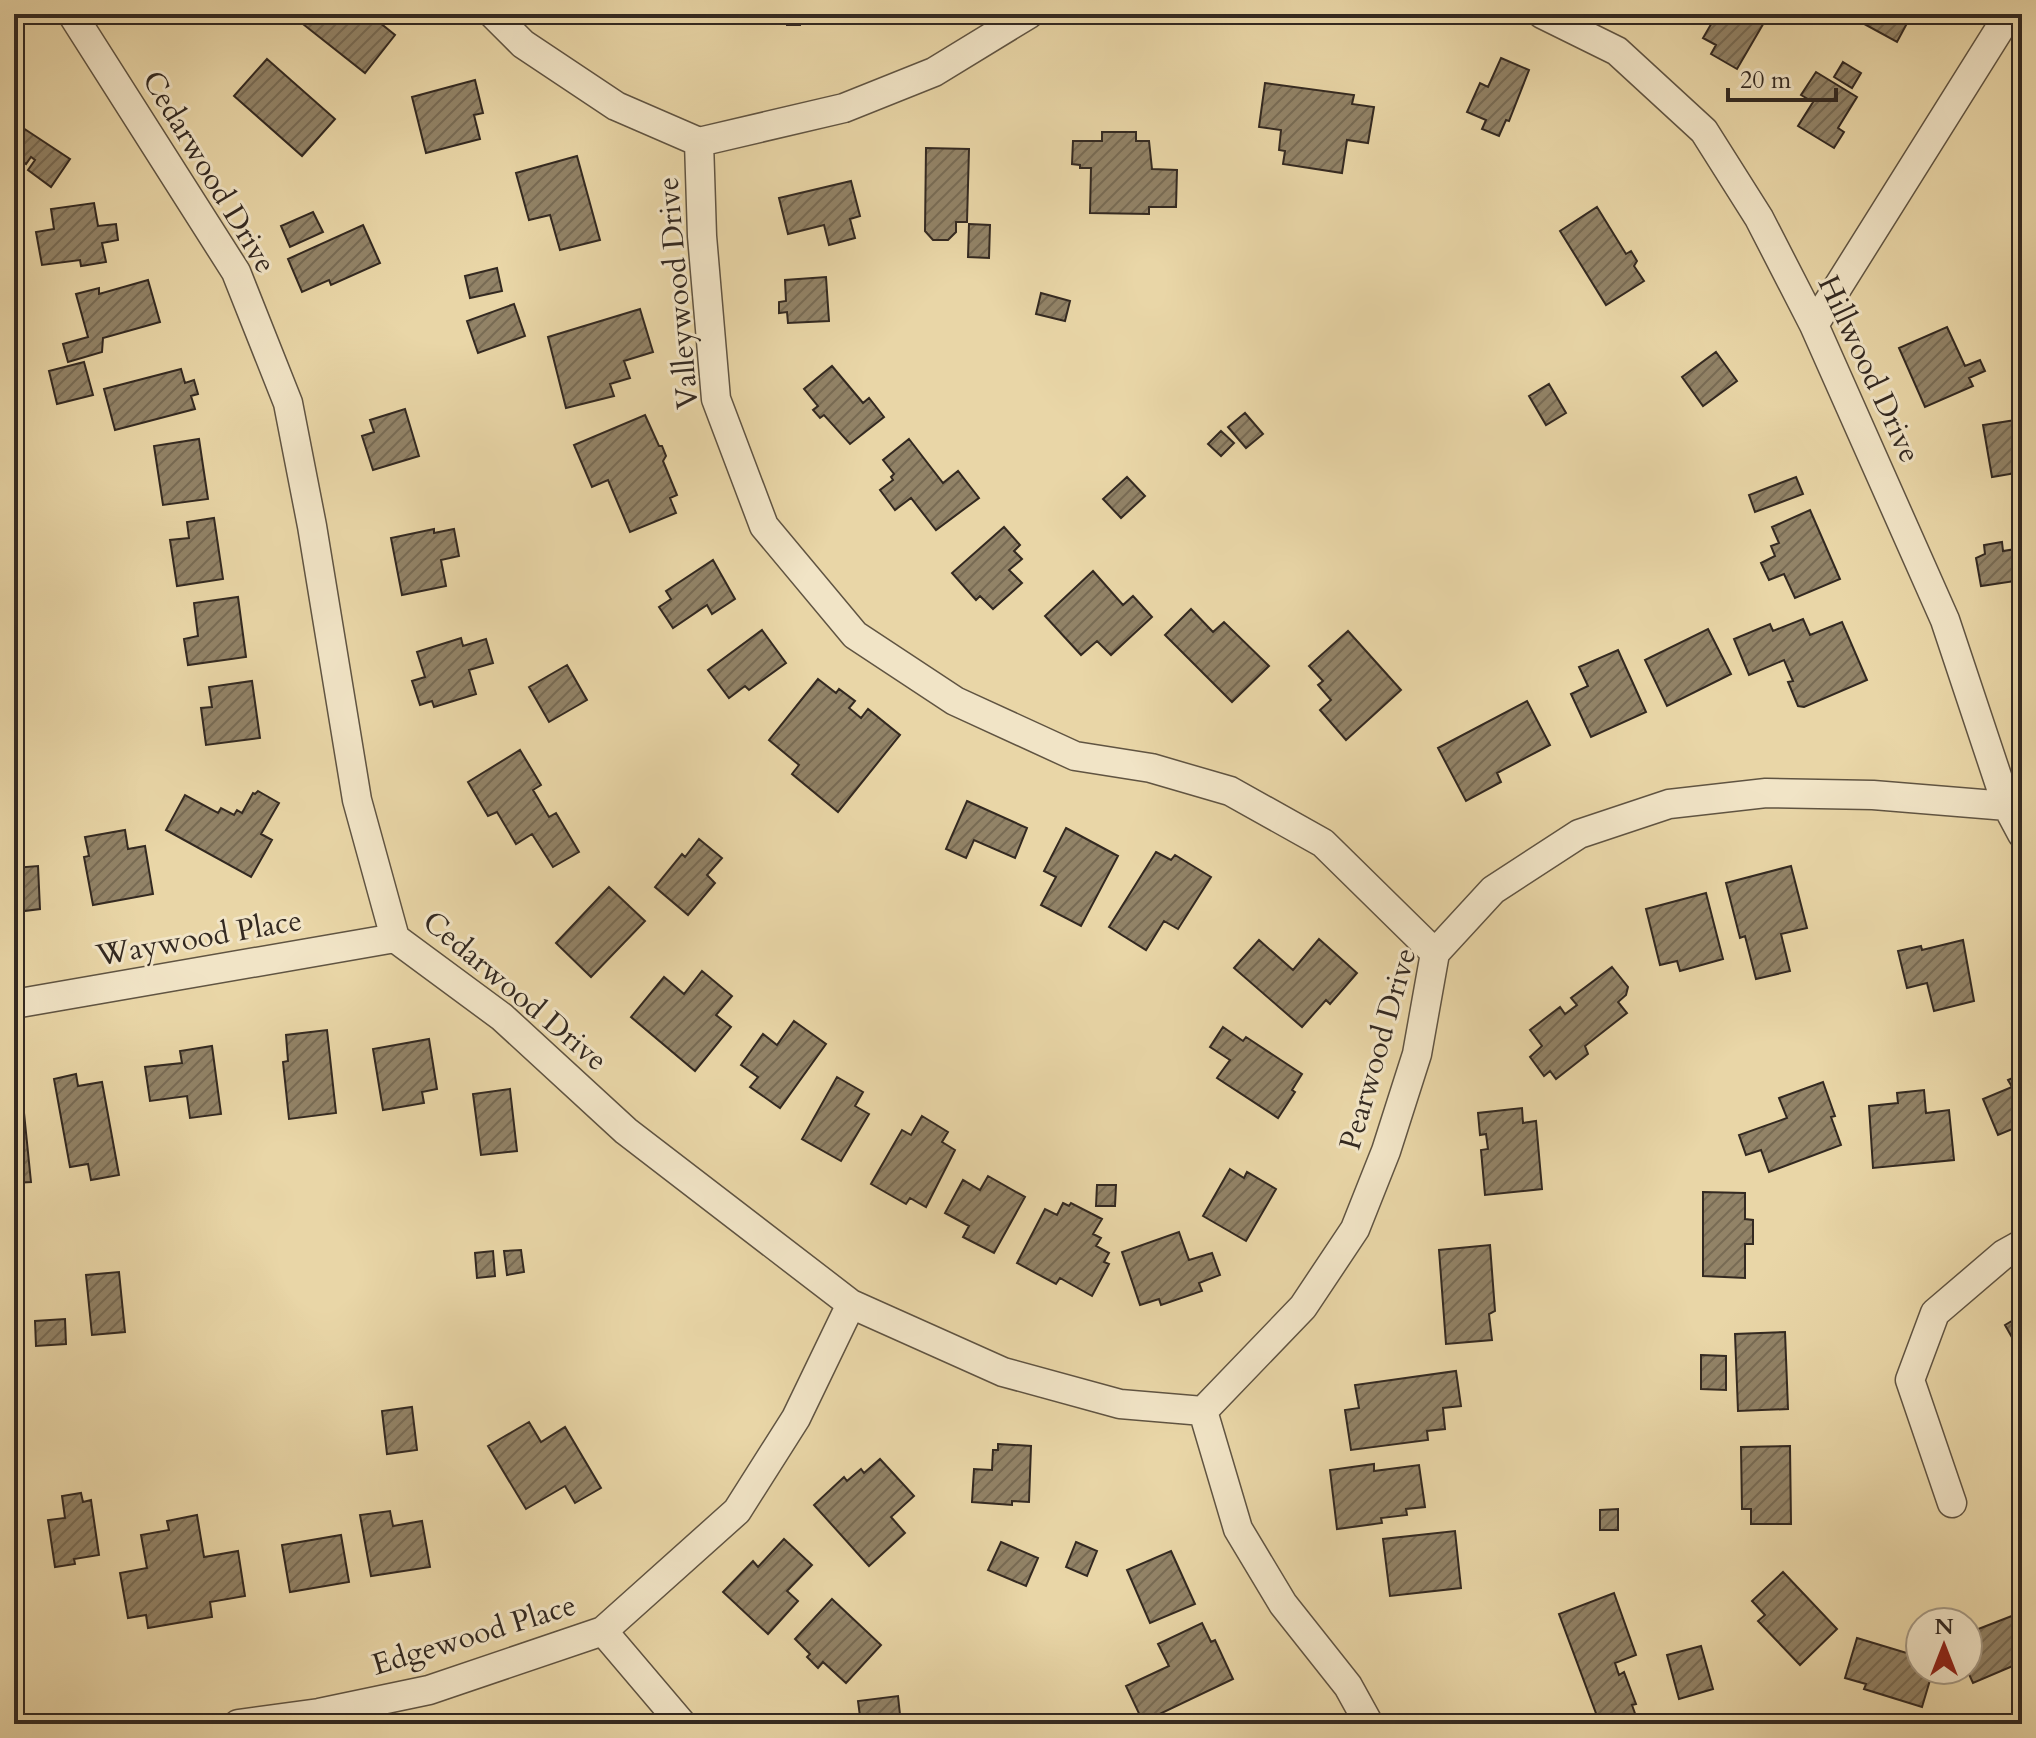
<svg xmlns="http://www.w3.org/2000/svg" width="2036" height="1738" viewBox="0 0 2036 1738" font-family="Cardo,serif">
  <defs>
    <pattern id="building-hatch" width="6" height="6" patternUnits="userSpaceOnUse" patternTransform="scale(2)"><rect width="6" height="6" fill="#928367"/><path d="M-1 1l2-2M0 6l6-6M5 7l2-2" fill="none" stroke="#786b54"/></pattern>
  </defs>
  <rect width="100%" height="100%" fill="#e9d6a7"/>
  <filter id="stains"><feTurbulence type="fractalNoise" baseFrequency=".0025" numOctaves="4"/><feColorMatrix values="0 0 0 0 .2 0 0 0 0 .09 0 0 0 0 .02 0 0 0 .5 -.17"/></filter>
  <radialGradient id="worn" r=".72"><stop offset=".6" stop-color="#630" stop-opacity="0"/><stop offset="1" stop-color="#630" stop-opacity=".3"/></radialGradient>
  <!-- building -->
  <path fill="url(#building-hatch)" stroke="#332921" stroke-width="2" d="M 297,14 L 369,14 L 395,35 L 365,73 L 294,17 Z
    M 754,14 L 825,14 L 825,18 L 800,18 L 800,25 L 787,25 L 787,19 L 754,19 Z
    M 1717,14 L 1769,14 L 1737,69 L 1711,54 L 1716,45 L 1703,38 Z
    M 1846,14 L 1912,14 L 1897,42 Z
    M 1501,58 L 1529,70 L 1509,121 L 1506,120 L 1499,136 L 1482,129 L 1486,120 L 1467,112 L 1480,83 L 1488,87 Z
    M 267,59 L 335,119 L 302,156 L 234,96 Z
    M 1843,62 L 1861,73 L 1852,88 L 1834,77 Z
    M 1816,72 L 1857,97 L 1838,128 L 1844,132 L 1834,148 L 1798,126 L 1813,102 L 1801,95 Z
    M 475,80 L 483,113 L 474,115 L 480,139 L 426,153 L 412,97 Z
    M 1265,83 L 1354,95 L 1352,104 L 1374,107 L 1368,143 L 1347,140 L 1342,173 L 1283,164 L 1285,151 L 1279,150 L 1281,130 L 1259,127 Z
    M 14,122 L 70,159 L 51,187 L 28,170 L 35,160 L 31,157 L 26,164 L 17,157 L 14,161 Z
    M 1102,132 L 1136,132 L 1136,141 L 1149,141 L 1152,169 L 1177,170 L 1176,207 L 1149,207 L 1149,214 L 1090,213 L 1091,168 L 1080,168 L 1080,165 L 1072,164 L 1073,141 L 1102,141 Z
    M 926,148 L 969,149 L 967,222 L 956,222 L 956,232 L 948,240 L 933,240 L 925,231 Z
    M 577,156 L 600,240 L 560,250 L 550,215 L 529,220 L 516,173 Z
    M 851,181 L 860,216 L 850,219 L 855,238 L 829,245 L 824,225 L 788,234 L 779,198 Z
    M 94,203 L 98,226 L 116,224 L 118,240 L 102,243 L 106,262 L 81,266 L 80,260 L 42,265 L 36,232 L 54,229 L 51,209 Z
    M 1597,207 L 1626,254 L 1631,251 L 1637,261 L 1634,266 L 1644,281 L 1606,305 L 1560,231 Z
    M 313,212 L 323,232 L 290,247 L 281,226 Z
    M 969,224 L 990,225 L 989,258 L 968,257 Z
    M 363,225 L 380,263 L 331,285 L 329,280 L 302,292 L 288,259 Z
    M 497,268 L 502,291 L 470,298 L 465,276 Z
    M 826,277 L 829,321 L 788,323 L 787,312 L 779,313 L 779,302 L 786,301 L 785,280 Z
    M 148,280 L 160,322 L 103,338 L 102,352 L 68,362 L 63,344 L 88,337 L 76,294 L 99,288 L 99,294 Z
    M 1041,293 L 1070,301 L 1065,321 L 1036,314 Z
    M 514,304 L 525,336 L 478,353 L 467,321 Z
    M 640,309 L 653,352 L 624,361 L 630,378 L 610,384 L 614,396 L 566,408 L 548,337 Z
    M 1947,327 L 1965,366 L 1980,360 L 1985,371 L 1969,378 L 1973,386 L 1925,407 L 1899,348 Z
    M 1716,352 L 1737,381 L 1703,406 L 1682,377 Z
    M 84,362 L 93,395 L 57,404 L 49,371 Z
    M 832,366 L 863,403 L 869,398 L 884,417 L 850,444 L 824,415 L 820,418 L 813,410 L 818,406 L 804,389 Z
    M 181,369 L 185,383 L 194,380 L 198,394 L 191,396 L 195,409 L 115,430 L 104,389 Z
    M 1549,384 L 1566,413 L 1546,425 L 1529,396 Z
    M 405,409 L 419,456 L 373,470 L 362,436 L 374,432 L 370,420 Z
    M 1245,413 L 1263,434 L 1246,448 L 1228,427 Z
    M 645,415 L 659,446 L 662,446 L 666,456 L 663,461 L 677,495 L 670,498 L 676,513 L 630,532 L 608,480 L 592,487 L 574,445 Z
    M 2022,419 L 2022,472 L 1992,477 L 1983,425 Z
    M 1221,431 L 1234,443 L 1221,456 L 1208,444 Z
    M 199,439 L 208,499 L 163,505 L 154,446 Z
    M 909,439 L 943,483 L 958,471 L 979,498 L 936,530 L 911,498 L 895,510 L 880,490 L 893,480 L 891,477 L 894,474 L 883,460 Z
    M 1127,477 L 1145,496 L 1121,518 L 1103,499 Z
    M 1796,477 L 1803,494 L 1755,512 L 1749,495 Z
    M 1810,510 L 1840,579 L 1795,598 L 1784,574 L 1769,580 L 1761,563 L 1775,556 L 1771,546 L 1779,543 L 1772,527 Z
    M 214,518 L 223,579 L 177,586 L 170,540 L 189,538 L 187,522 Z
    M 1004,527 L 1020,545 L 1014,551 L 1022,559 L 1009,570 L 1022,583 L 993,609 L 980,596 L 976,600 L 952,573 Z
    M 434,529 L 434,533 L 454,529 L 459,556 L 441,560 L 446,586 L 402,595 L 391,538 Z
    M 2002,542 L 2003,551 L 2022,548 L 2022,580 L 1981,586 L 1976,558 L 1985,554 L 1984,545 Z
    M 713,560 L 735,599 L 712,614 L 707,605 L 673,628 L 659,607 L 671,599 L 666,591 Z
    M 1093,571 L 1123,605 L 1133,596 L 1152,617 L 1111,655 L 1097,641 L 1081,655 L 1045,616 Z
    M 238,597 L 246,657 L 188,665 L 184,639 L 198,636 L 194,603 Z
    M 1191,609 L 1213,632 L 1224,622 L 1269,666 L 1232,702 L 1165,635 Z
    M 1803,619 L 1810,635 L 1842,622 L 1867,680 L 1804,707 L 1798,706 L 1788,682 L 1793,681 L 1784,660 L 1749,675 L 1734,639 L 1770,624 L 1773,631 Z
    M 1708,629 L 1731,674 L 1667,706 L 1645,660 Z
    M 762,630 L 786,663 L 749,690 L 745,686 L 729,698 L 708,670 Z
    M 1348,631 L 1401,690 L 1346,740 L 1320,710 L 1331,700 L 1318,685 L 1323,681 L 1309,666 Z
    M 461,638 L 463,646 L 486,639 L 493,663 L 469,670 L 476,694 L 434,707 L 432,701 L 420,705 L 412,681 L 425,677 L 417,652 Z
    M 1618,650 L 1646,712 L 1591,737 L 1571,694 L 1588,686 L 1579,667 Z
    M 567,665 L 587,700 L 549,722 L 529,687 Z
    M 818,679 L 836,693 L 839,689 L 855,701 L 849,708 L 861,718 L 868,709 L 900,735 L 838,812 L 792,774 L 799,765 L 769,740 Z
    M 252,681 L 260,738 L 206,745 L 201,708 L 212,707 L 209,687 Z
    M 1527,701 L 1550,745 L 1497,773 L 1501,782 L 1466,801 L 1438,748 Z
    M 520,750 L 541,785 L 533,790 L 549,817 L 556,813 L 579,852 L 553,867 L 532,834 L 516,844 L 497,812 L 488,816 L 468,782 Z
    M 258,791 L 279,803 L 261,834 L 272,840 L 251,877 L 166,830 L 185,795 L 218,813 L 221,808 L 234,815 L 237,810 L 242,813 L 253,793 L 255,794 Z
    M 967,801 L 1027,828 L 1015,858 L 974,840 L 966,858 L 946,849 Z
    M 1066,828 L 1118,856 L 1081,926 L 1041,905 L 1056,877 L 1044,871 Z
    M 125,830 L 128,849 L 145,846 L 153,894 L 93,905 L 84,857 L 89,856 L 85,837 Z
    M 699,839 L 722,858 L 707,875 L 715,883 L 688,915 L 655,887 L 682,854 L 685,857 Z
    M 1156,852 L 1171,860 L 1175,855 L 1211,877 L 1178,929 L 1164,921 L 1146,950 L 1109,927 Z
    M 14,864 L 14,868 L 38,866 L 40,909 L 24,911 L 24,905 L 14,906 Z
    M 1791,866 L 1807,928 L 1781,934 L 1790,971 L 1756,979 L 1745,936 L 1740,938 L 1726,883 Z
    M 609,887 L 645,921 L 591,977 L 556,943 Z
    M 1706,893 L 1723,959 L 1680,971 L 1677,961 L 1660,965 L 1646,909 Z
    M 1319,939 L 1357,973 L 1330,1004 L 1326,1000 L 1302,1027 L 1234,968 L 1259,940 L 1293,970 Z
    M 1963,940 L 1974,1001 L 1934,1011 L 1927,983 L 1907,988 L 1898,951 L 1921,946 L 1922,950 Z
    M 1612,967 L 1628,987 L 1626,995 L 1618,1002 L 1627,1013 L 1585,1046 L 1588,1054 L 1556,1079 L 1550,1071 L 1544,1076 L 1530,1057 L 1542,1046 L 1530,1030 L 1560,1007 L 1565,1014 L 1577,1005 L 1571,998 Z
    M 702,971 L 732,996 L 716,1015 L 731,1027 L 695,1071 L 631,1017 L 664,977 L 684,994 Z
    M 794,1021 L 826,1044 L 780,1108 L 750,1087 L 758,1077 L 741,1065 L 763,1034 L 777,1045 Z
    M 1223,1027 L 1243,1041 L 1246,1037 L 1302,1074 L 1292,1090 L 1295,1092 L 1278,1118 L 1217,1078 L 1230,1060 L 1210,1047 Z
    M 327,1030 L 336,1113 L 289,1119 L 283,1062 L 288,1061 L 286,1035 Z
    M 429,1039 L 437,1089 L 422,1092 L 424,1103 L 383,1110 L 373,1049 Z
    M 212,1046 L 221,1114 L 190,1118 L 187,1096 L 150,1101 L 145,1067 L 182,1063 L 180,1051 Z
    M 76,1074 L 78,1086 L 102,1082 L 119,1175 L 91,1180 L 88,1164 L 70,1167 L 54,1079 Z
    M 2022,1074 L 2022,1125 L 1998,1135 L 1983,1099 L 2012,1087 L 2008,1080 Z
    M 837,1077 L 863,1092 L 855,1106 L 869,1114 L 841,1161 L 802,1139 Z
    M 1823,1082 L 1835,1116 L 1831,1117 L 1841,1145 L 1769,1172 L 1761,1150 L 1746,1155 L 1739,1135 L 1787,1118 L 1779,1098 Z
    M 510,1089 L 517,1151 L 481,1155 L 473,1094 Z
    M 1924,1090 L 1926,1113 L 1949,1110 L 1954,1160 L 1873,1168 L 1869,1106 L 1898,1103 L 1897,1093 Z
    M 22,1093 L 31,1182 L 14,1183 L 14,1094 Z
    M 1522,1108 L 1523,1123 L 1536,1121 L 1542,1189 L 1485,1195 L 1481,1150 L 1488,1149 L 1486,1134 L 1480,1135 L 1478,1113 Z
    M 922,1116 L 948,1132 L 942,1142 L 955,1150 L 926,1207 L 910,1198 L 906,1204 L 871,1184 L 902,1130 L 911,1135 Z
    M 1230,1169 L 1244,1178 L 1247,1172 L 1276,1189 L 1246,1241 L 1203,1216 Z
    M 988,1176 L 1025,1197 L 994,1253 L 963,1237 L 969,1226 L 945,1213 L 963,1180 L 980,1190 Z
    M 1097,1185 L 1116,1185 L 1115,1206 L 1096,1206 Z
    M 1703,1192 L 1745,1193 L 1745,1219 L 1753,1220 L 1753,1244 L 1745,1244 L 1745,1278 L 1703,1276 Z
    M 1063,1203 L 1069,1206 L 1071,1203 L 1102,1219 L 1093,1234 L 1101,1238 L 1096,1246 L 1109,1253 L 1104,1262 L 1109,1264 L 1092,1296 L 1060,1278 L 1056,1284 L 1017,1263 L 1045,1209 L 1057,1215 Z
    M 1179,1232 L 1189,1260 L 1212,1253 L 1220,1275 L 1199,1283 L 1202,1291 L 1161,1305 L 1159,1299 L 1140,1305 L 1122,1252 Z
    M 1490,1245 L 1495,1311 L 1489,1314 L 1492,1340 L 1446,1344 L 1439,1250 Z
    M 521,1250 L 524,1272 L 507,1275 L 504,1251 Z
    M 493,1251 L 495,1276 L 477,1278 L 475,1253 Z
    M 119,1272 L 125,1332 L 92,1335 L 86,1275 Z
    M 2022,1315 L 2022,1355 L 2005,1325 Z
    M 65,1319 L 66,1344 L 36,1346 L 35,1321 Z
    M 1785,1332 L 1788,1409 L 1738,1411 L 1735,1334 Z
    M 1701,1355 L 1726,1356 L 1726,1390 L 1701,1389 Z
    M 1456,1371 L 1461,1406 L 1443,1408 L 1445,1429 L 1427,1431 L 1428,1440 L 1351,1450 L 1345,1410 L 1359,1408 L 1355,1385 Z
    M 412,1407 L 417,1450 L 387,1454 L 382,1411 Z
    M 529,1422 L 541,1442 L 565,1427 L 601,1488 L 575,1503 L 565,1486 L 526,1509 L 488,1446 Z
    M 998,1444 L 1031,1446 L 1029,1502 L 1012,1501 L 1012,1505 L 972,1502 L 974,1469 L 992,1470 L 993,1450 L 998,1450 Z
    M 1790,1446 L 1791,1524 L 1751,1524 L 1751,1509 L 1742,1509 L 1741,1447 Z
    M 880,1459 L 914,1496 L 891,1517 L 905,1533 L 869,1566 L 814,1505 L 844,1477 L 847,1481 L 861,1469 L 864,1473 Z
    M 1374,1464 L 1374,1471 L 1419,1465 L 1425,1507 L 1406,1509 L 1407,1515 L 1381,1518 L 1382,1523 L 1337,1529 L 1330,1470 Z
    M 81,1493 L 83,1502 L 91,1500 L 99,1555 L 74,1559 L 75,1564 L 55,1567 L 48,1520 L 65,1518 L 62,1496 Z
    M 1618,1509 L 1618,1530 L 1600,1530 L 1600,1510 Z
    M 390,1511 L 393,1526 L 422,1521 L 430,1567 L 371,1576 L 360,1515 Z
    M 197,1515 L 204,1557 L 238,1551 L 245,1596 L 210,1602 L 212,1617 L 148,1628 L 146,1615 L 128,1618 L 120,1573 L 147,1568 L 141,1535 L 169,1530 L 167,1521 Z
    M 1455,1531 L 1461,1588 L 1390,1596 L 1383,1539 Z
    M 341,1535 L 349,1582 L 290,1592 L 282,1545 Z
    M 784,1539 L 812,1565 L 787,1591 L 798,1601 L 768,1634 L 723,1592 L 753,1561 L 758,1567 Z
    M 1001,1542 L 1038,1558 L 1026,1586 L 988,1570 Z
    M 1076,1542 L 1097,1551 L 1087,1576 L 1066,1567 Z
    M 1171,1551 L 1195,1604 L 1150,1623 L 1127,1570 Z
    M 1783,1572 L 1837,1629 L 1800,1665 L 1758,1621 L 1765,1615 L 1752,1601 Z
    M 1614,1593 L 1636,1655 L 1615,1663 L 1619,1675 L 1624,1672 L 1636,1704 L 1632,1705 L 1637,1719 L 1622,1724 L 1600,1724 L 1559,1614 Z
    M 832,1599 L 881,1645 L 846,1683 L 823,1662 L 818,1668 L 807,1657 L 810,1654 L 795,1639 Z
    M 2022,1612 L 2022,1662 L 1973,1683 L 1967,1670 L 1968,1633 Z
    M 1202,1623 L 1211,1642 L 1215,1640 L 1233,1679 L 1143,1722 L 1126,1686 L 1169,1666 L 1158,1644 Z
    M 1857,1638 L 1920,1657 L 1920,1670 L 1933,1670 L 1922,1707 L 1864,1689 L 1866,1684 L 1845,1678 Z
    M 1701,1646 L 1713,1689 L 1679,1699 L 1667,1655 Z
    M 898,1696 L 901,1724 L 861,1724 L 858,1701 Z"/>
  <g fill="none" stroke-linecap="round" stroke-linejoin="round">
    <defs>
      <path id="street" d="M 72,14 L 236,272 L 288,403 L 312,526 L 357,800 L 395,938 L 502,1017 L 626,1131 L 851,1304 L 1003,1372 L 1120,1404 L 1203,1411
        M 493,14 L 523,44 L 616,106 L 699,142 L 844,108 L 934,72 L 1029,14
        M 1542,14 L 1617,51 L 1704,131 L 1759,218 L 1814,325 L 1945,620 L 2007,806 L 2022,834
        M 699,142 L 702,236 L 716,399 L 764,526 L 855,635 L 955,701 L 1075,756 L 1151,768 L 1230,791 L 1323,843 L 1435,953
        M 1814,325 L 2009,14
        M 14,1004 L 395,938
        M 1203,1411 L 1303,1307 L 1355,1229 L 1386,1151 L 1417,1054 L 1435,953 L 1493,890 L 1579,834 L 1669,804 L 1766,793 L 1873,795 L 2007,806
        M 1203,1411 L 1238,1529 L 1283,1604 L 1348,1686 L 1369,1724
        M 1952,1503 L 1910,1380 L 1935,1313 L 2004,1254 L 2022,1244
        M 603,1631 L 682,1724
        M 238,1724 L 319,1713 L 429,1690 L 603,1631 L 737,1511 L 796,1418 L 851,1304"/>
    </defs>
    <!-- street casing -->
    <use href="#street" stroke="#605442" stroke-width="31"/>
    <!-- street -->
    <use href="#street" stroke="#f1e4c6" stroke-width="28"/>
  </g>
  <g text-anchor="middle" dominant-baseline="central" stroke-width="6" stroke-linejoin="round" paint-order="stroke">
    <!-- street labels -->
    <g font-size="30" fill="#332921" stroke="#f1e4c6">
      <text transform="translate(209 172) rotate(59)">Cedarwood Drive</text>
      <text transform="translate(678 293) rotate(-95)">Valleywood Drive</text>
      <text transform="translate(1869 369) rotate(65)">Hillwood Drive</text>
      <text transform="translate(199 938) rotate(-10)">Waywood Place</text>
      <text transform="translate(515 991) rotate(40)">Cedarwood Drive</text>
      <text transform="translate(1378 1049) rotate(-74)">Pearwood Drive</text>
      <text transform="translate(474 1635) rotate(-17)">Edgewood Place</text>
    </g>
  </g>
  <!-- margin -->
  <rect width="2036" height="1738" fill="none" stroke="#e9d6a7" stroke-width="48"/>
  <rect x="16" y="16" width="2004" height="1706" fill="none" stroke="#332921" stroke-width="4"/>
  <rect x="24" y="24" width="1988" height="1690" fill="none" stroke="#332921" stroke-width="2"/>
  <!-- north arrow -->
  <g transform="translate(1944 1646)"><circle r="38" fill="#f1e4c6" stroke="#a59984" stroke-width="2"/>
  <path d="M0-6L14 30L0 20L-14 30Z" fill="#8f2418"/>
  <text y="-12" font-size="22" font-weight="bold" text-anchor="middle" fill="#332921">N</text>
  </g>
  <!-- scale -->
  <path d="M1728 88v12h108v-12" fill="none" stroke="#332921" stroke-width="4"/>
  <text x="1740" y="88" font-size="24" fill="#332921" stroke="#f1e4c6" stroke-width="6" paint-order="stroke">20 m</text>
  <rect width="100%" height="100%" filter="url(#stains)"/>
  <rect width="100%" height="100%" fill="url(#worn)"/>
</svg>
